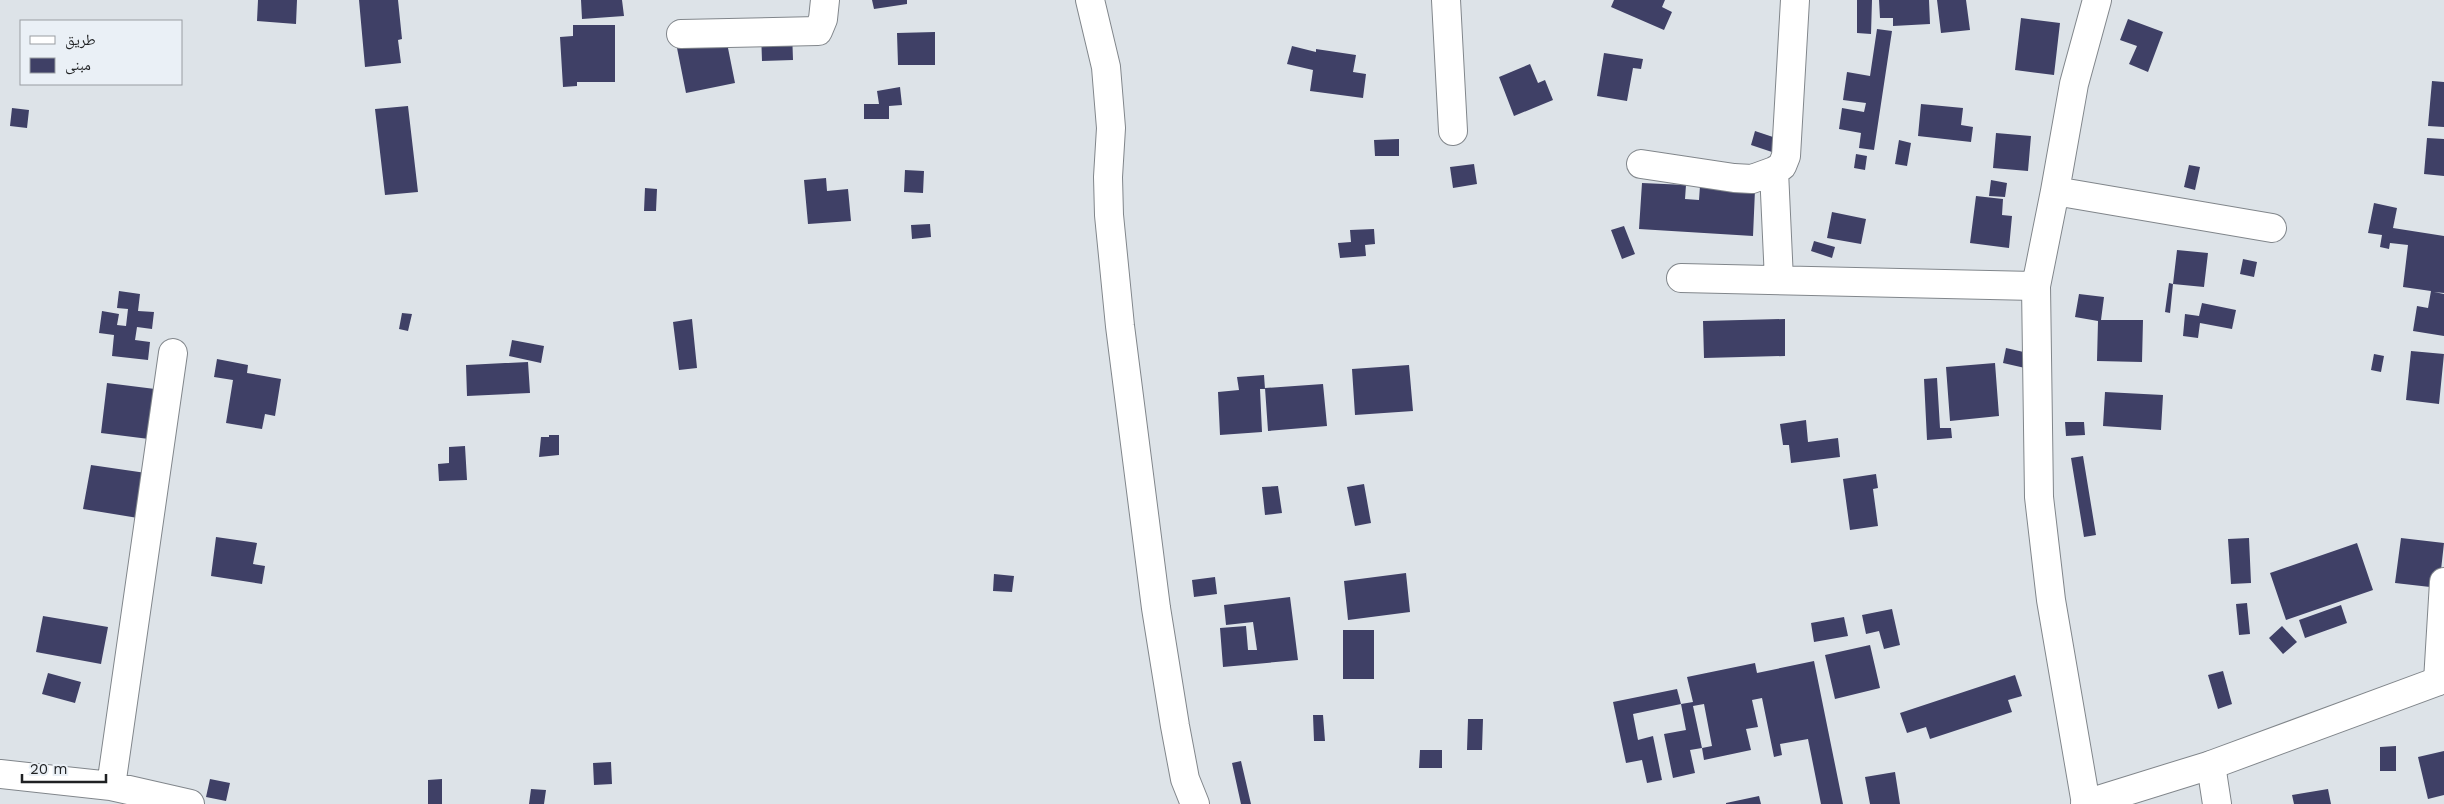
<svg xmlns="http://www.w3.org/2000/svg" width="2444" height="804" viewBox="0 0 2444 804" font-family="'Work Sans','Noto Naskh Arabic',sans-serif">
  <rect width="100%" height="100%" fill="#dde3e8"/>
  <!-- building -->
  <path fill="#3f4066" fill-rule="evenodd" d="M 258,0 L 297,0 L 296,24 L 257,21 Z
    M 359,0 L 398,0 L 402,39 L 398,40 L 401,63 L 365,67 Z
    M 581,0 L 622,0 L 624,16 L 582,19 Z
    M 872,0 L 907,0 L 907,4 L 874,9 Z
    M 1614,0 L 1665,0 L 1662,7 L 1672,12 L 1664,30 L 1611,7 Z
    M 1857,0 L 1872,0 L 1871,34 L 1857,33 Z
    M 1879,0 L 1929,0 L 1930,24 L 1893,26 L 1893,18 L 1880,18 Z
    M 1937,0 L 1966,0 L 1970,30 L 1941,33 Z
    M 2021,18 L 2060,23 L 2054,75 L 2015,70 Z
    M 2128,19 L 2163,32 L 2148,72 L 2129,64 L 2137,46 L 2120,40 Z
    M 573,25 L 615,25 L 615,82 L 577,82 L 577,86 L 563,87 L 560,37 L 573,36 Z
    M 1877,29 L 1892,31 L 1874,150 L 1859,148 L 1861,133 L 1839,129 L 1842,108 L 1864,112 L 1866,103 L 1843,100 L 1847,72 L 1870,76 Z
    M 792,31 L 793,60 L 762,61 L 761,32 Z
    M 935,32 L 935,65 L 898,65 L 897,33 Z
    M 725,33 L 735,83 L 686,93 L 676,43 Z
    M 1292,46 L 1316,52 L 1316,49 L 1356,55 L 1353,72 L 1366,74 L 1363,98 L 1310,91 L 1313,70 L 1287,64 Z
    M 1604,53 L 1643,59 L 1641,69 L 1633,68 L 1627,101 L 1597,96 Z
    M 1530,64 L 1538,83 L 1545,80 L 1553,100 L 1514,116 L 1499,77 Z
    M 2432,81 L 2444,82 L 2444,127 L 2428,126 Z
    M 900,87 L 902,105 L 889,106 L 889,119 L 864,119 L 864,104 L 879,104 L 877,91 Z
    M 1921,104 L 1963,108 L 1961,125 L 1973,127 L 1971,142 L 1918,136 Z
    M 408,106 L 418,192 L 385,195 L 375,109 Z
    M 12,108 L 29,110 L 27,128 L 10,126 Z
    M 1755,131 L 1776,138 L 1772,152 L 1751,145 Z
    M 1996,133 L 2031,136 L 2028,171 L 1993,168 Z
    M 2427,138 L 2444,139 L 2444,176 L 2424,174 Z
    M 1399,139 L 1399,156 L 1375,156 L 1374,140 Z
    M 1899,140 L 1911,143 L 1907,166 L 1895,164 Z
    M 1856,154 L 1867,156 L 1865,170 L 1854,168 Z
    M 1474,164 L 1477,184 L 1453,188 L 1450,167 Z
    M 2189,165 L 2200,167 L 2195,190 L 2184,187 Z
    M 905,170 L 924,171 L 923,193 L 904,192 Z
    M 826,178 L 827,191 L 848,189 L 851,221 L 808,224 L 804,180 Z
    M 1991,180 L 2007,183 L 2005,197 L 1989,196 Z
    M 1642,183 L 1686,185 L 1685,199 L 1699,200 L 1700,186 L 1755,190 L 1753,236 L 1639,229 Z
    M 645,188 L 657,189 L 656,211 L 644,211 Z
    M 1976,196 L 2003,199 L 2002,215 L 2012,216 L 2009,248 L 1970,243 Z
    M 2374,203 L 2397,208 L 2393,228 L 2444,236 L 2444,293 L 2434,292 L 2444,294 L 2444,336 L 2413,331 L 2417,306 L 2428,308 L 2431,291 L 2403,287 L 2408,245 L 2390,243 L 2389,249 L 2380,247 L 2382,235 L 2368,233 Z
    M 1832,212 L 1866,219 L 1861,244 L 1827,238 Z
    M 930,224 L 931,237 L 912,239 L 911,225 Z
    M 1624,226 L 1635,254 L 1622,259 L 1611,230 Z
    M 1374,229 L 1375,244 L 1365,245 L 1366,256 L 1340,258 L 1338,243 L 1351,242 L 1350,230 Z
    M 1814,241 L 1835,247 L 1832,258 L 1811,251 Z
    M 2177,250 L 2208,253 L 2204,287 L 2173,284 Z
    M 2243,259 L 2257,262 L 2254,277 L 2240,274 Z
    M 2169,283 L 2173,284 L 2170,313 L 2165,312 Z
    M 119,291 L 140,294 L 138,311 L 154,312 L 152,329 L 137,327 L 135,340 L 150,342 L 148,360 L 112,356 L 114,335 L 99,333 L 102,311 L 119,314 L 117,325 L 126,326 L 128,309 L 117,308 Z
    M 2079,294 L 2104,297 L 2101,320 L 2143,320 L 2142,362 L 2097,361 L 2098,321 L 2075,317 Z
    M 2202,303 L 2236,310 L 2232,329 L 2200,323 L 2198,338 L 2183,336 L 2185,314 L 2199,316 Z
    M 402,313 L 412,314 L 408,331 L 399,329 Z
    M 692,319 L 697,368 L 679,370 L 673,322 Z
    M 1785,319 L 1785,356 L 1704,358 L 1703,321 Z
    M 512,340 L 544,346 L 541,363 L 509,356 Z
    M 2006,348 L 2028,353 L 2025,368 L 2003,363 Z
    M 2411,351 L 2444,354 L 2439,404 L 2406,400 Z
    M 2374,354 L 2384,356 L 2381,372 L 2371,370 Z
    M 217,359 L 248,365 L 247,373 L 281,379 L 275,416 L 265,414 L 262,429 L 226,423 L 233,380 L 214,377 Z
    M 528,362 L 530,393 L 467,396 L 466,365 Z
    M 1995,363 L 1999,416 L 1950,421 L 1946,367 Z
    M 1409,365 L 1413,411 L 1355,415 L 1352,369 Z
    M 1264,375 L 1265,389 L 1260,389 L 1262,432 L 1220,435 L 1218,392 L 1239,390 L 1237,377 Z
    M 1937,378 L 1940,428 L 1951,428 L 1952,438 L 1927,440 L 1924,379 Z
    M 107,383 L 163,390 L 157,440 L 101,433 Z
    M 1323,384 L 1327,426 L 1268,431 L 1265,388 Z
    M 2105,392 L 2163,395 L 2161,430 L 2103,426 Z
    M 1806,420 L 1808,442 L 1838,438 L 1840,457 L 1791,463 L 1789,445 L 1783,445 L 1780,424 Z
    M 2065,422 L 2084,422 L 2085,435 L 2066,436 Z
    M 549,435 L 559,435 L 559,455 L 539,457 L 541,437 L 549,437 Z
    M 465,446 L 467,480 L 439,481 L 438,464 L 449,463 L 449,447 Z
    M 2083,456 L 2096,535 L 2084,537 L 2071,458 Z
    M 91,465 L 146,473 L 138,518 L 83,509 Z
    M 1876,474 L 1878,488 L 1873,489 L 1878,526 L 1850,530 L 1843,479 Z
    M 1364,484 L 1371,523 L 1355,526 L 1347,487 Z
    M 1278,486 L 1282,513 L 1265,515 L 1262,487 Z
    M 216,537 L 257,543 L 253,564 L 265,566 L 262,584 L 211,576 Z
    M 2249,538 L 2251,583 L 2231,584 L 2228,539 Z
    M 2401,538 L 2444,543 L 2439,588 L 2395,583 Z
    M 2357,543 L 2373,590 L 2286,620 L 2270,573 Z
    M 1406,573 L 1410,612 L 1348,620 L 1344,581 Z
    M 994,574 L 1014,576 L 1012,592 L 993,591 Z
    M 1215,577 L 1217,594 L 1194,597 L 1192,580 Z
    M 1290,597 L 1298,660 L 1223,667 L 1220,628 L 1246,626 L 1248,650 L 1257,650 L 1253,622 L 1226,625 L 1224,605 Z
    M 2247,603 L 2250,634 L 2239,635 L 2236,604 Z
    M 2341,605 L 2347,623 L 2305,638 L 2299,620 Z
    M 1892,609 L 1900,645 L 1884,649 L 1879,631 L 1866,634 L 1862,615 Z
    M 43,616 L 108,627 L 101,664 L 36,652 Z
    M 1844,617 L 1848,636 L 1814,642 L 1811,623 Z
    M 2282,626 L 2297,642 L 2283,654 L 2269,638 Z
    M 1343,630 L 1374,630 L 1374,679 L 1343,679 Z
    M 1870,645 L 1880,688 L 1835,699 L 1825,655 Z
    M 1814,661 L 1843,804 L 1821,804 L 1808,739 L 1780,744 L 1782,755 L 1774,757 L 1762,698 L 1752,700 L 1758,727 L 1746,729 L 1751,750 L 1704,760 L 1702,748 L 1690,750 L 1695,773 L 1673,778 L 1664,734 L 1686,730 L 1681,704 L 1693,702 L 1687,677 L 1755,663 L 1757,673 ZM 1704,704 L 1712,746 L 1702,748 L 1693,706 Z
    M 2223,671 L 2232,704 L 2218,709 L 2208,675 Z
    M 48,673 L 81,682 L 75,703 L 42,694 Z
    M 2015,675 L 2022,696 L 2008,700 L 2012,712 L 1930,739 L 1926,727 L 1907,733 L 1900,713 Z
    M 1677,689 L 1681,704 L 1633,714 L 1638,740 L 1653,736 L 1662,780 L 1647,783 L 1642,760 L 1626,763 L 1613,702 Z
    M 1313,715 L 1323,715 L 1325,741 L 1314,741 Z
    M 1468,719 L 1483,719 L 1482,750 L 1467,750 Z
    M 2396,746 L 2396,771 L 2380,771 L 2380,747 Z
    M 1420,750 L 1442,750 L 1442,768 L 1419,768 Z
    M 2444,751 L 2444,795 L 2428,799 L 2418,757 Z
    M 1241,761 L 1251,804 L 1241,804 L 1232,763 Z
    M 611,762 L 612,784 L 594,785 L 593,763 Z
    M 1895,772 L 1900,804 L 1870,804 L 1865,777 Z
    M 210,779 L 230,783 L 226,801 L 206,797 Z
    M 442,779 L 442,804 L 428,804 L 428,780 Z
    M 531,789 L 546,790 L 544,804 L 529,804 Z
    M 2328,789 L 2331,804 L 2294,804 L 2292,795 Z
    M 1759,796 L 1761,804 L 1726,804 L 1726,803 Z"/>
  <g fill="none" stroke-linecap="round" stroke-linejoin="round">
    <defs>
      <path id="minor" d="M 1090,0 L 1106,67 L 1111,128 L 1108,177 L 1109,215 L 1120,326 L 1156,608 L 1175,726 L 1185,779 L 1195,804
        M 1446,0 L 1453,131
        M 681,34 L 818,31 L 823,19 L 825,0
        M 1641,164 L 1734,178 L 1752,179 L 1774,171 L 1782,166 L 1786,156 L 1795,0
        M 1774,171 L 1779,280
        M 2055,191 L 2272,228
        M 1681,278 L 2036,286
        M 2438,681 L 2444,582
        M 2211,765 L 2217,804
        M 0,774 L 111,786 L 190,804
        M 111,786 L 173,353
        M 2086,804 L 2051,600 L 2039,497 L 2036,286 L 2055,191 L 2074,84 L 2097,0"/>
      <path id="secondary" d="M 2085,804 L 2211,765 L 2444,679"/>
    </defs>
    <!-- minor casing -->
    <use href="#minor" stroke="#81868b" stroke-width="30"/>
    <!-- secondary casing -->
    <use href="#secondary" stroke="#81868b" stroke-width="30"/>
    <!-- minor -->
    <use href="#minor" stroke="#fff" stroke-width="28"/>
    <!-- secondary -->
    <use href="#secondary" stroke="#fff" stroke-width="28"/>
  </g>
  <!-- legend -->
  <rect x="20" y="20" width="162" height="65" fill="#eaf0f6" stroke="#999da2"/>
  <rect x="30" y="36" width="25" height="8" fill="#ffffff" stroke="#999da2"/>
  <text x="65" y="45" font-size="15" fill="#1f2123">طريق</text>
  <rect x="30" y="58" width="25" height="15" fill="#3f4066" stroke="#999da2"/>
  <text x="65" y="70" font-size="15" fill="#1f2123">مبنى</text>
  <!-- scale -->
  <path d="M22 774v8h84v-8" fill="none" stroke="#1f2123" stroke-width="2.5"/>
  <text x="30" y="774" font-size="15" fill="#1f2123" stroke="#eaf0f6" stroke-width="4" paint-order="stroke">20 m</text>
</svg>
